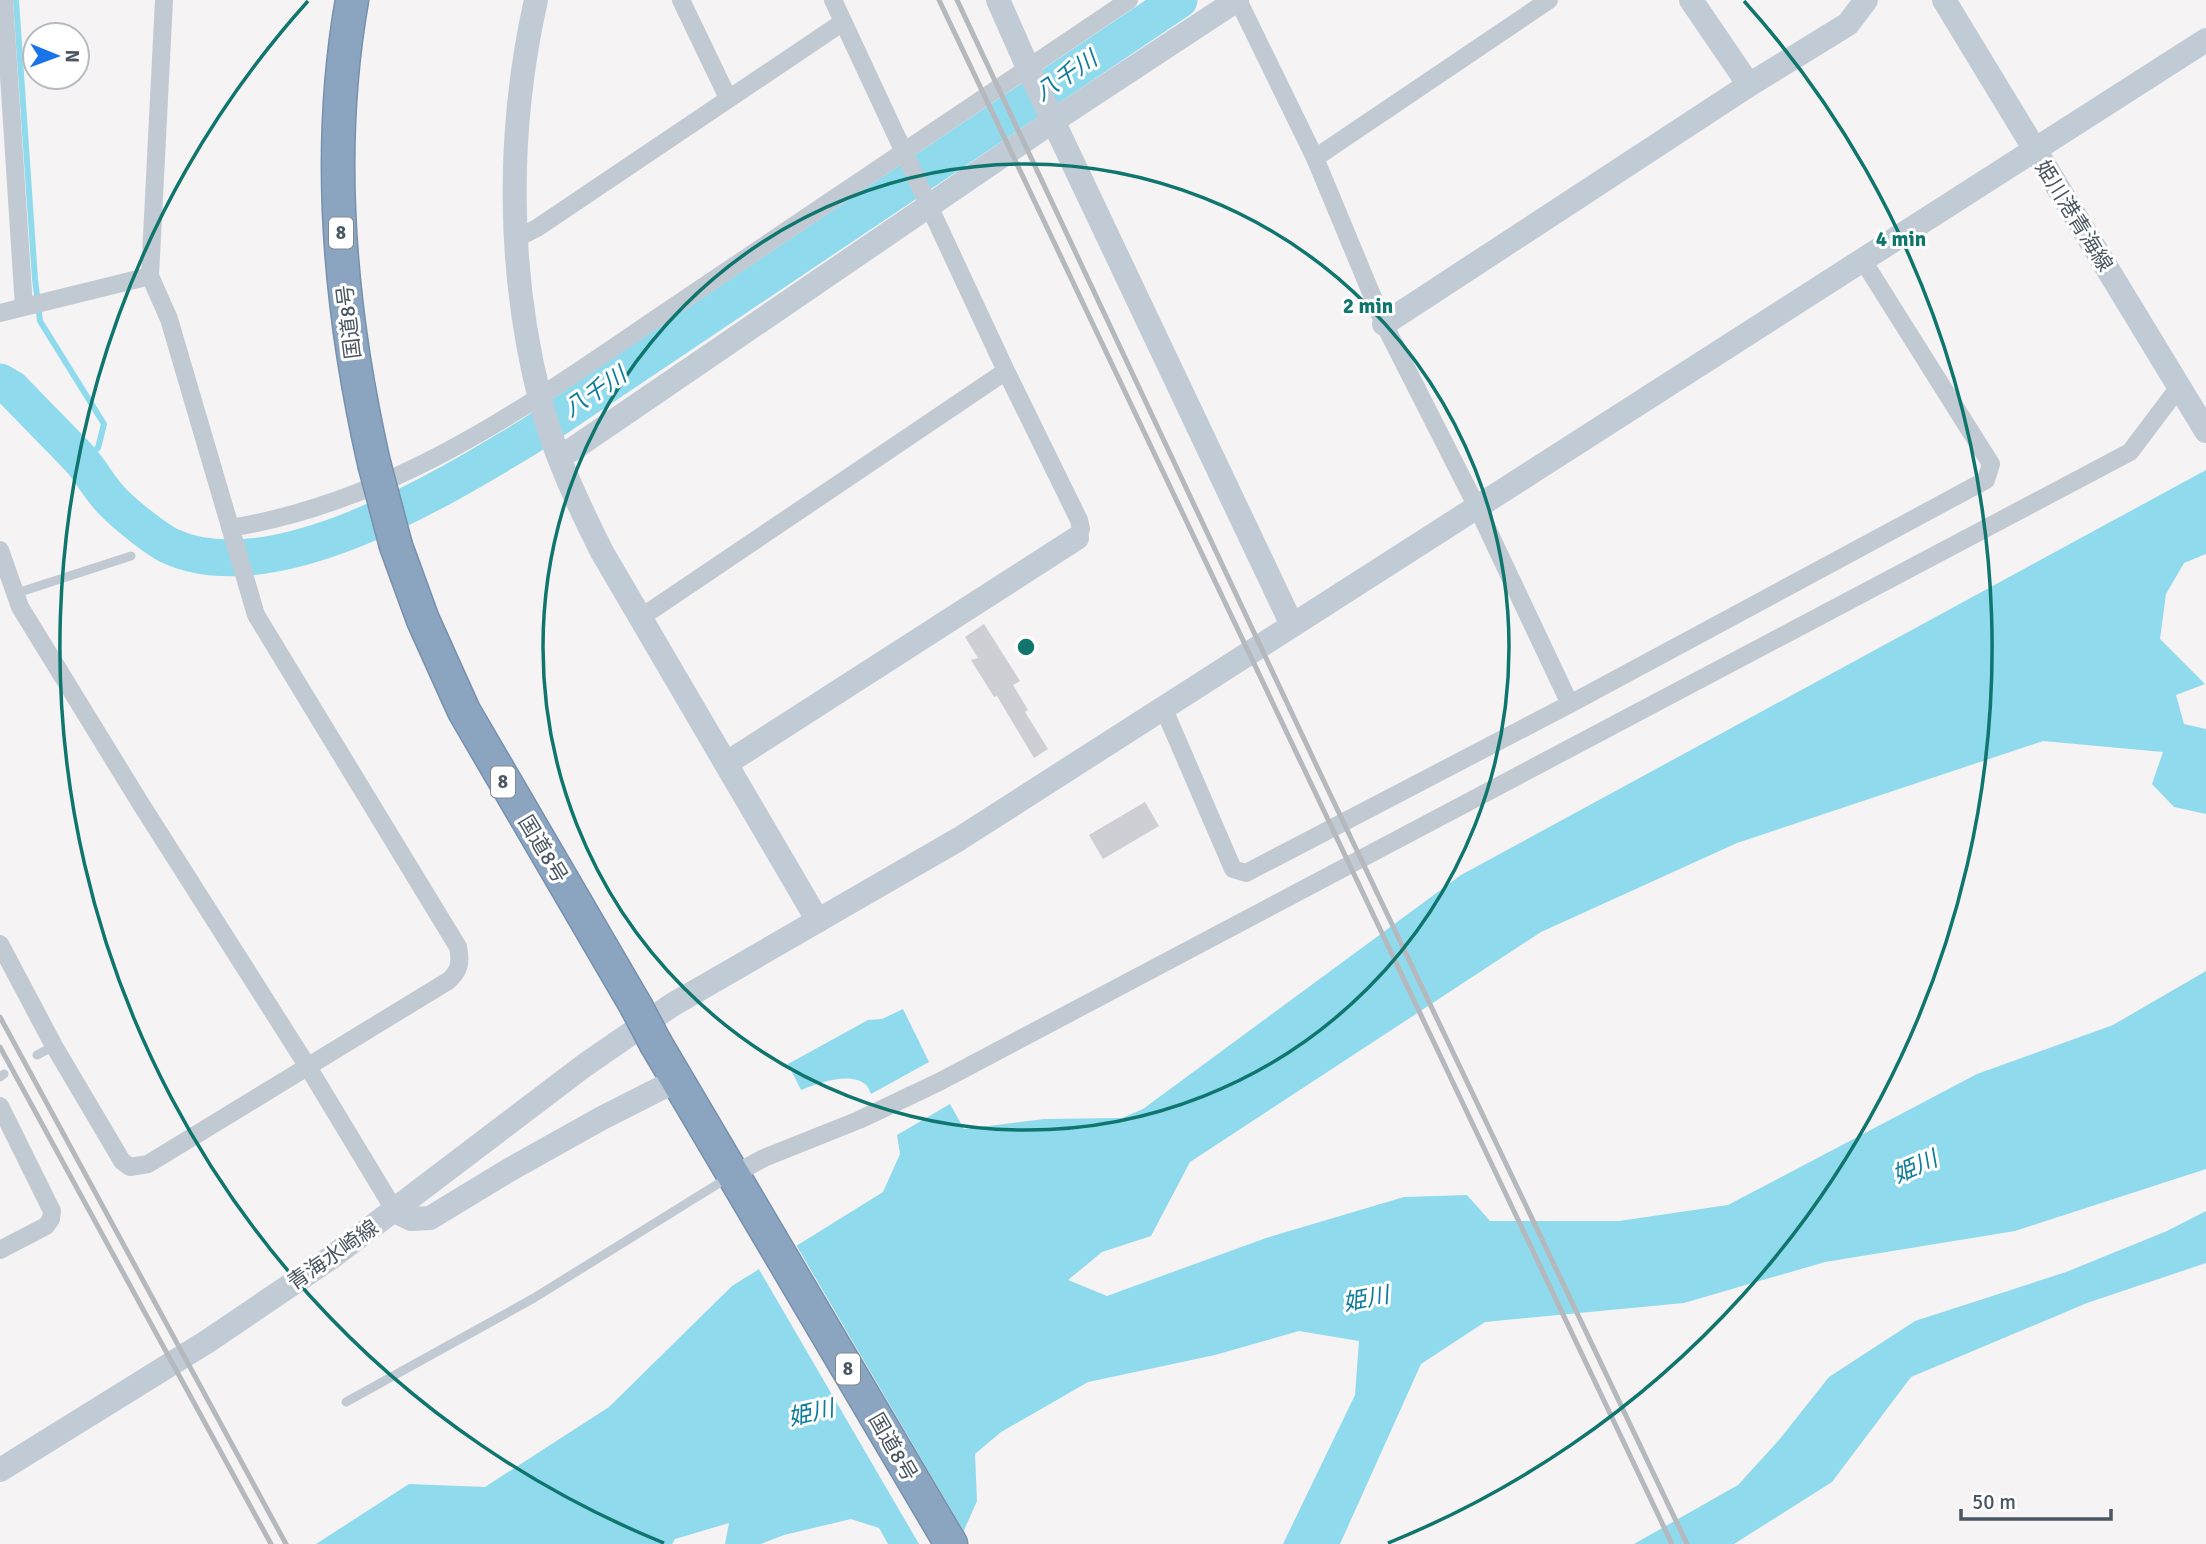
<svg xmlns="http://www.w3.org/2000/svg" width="2206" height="1544" viewBox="0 0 2206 1544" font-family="Signika,'Noto Sans JP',sans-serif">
  <rect width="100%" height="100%" fill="#f5f3f3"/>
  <!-- water -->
  <path fill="#90daee" d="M 2206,470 L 2206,554 L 2184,563 L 2166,594 L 2160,639 L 2205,684 L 2176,695 L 2184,724 L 2206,729 L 2206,814 L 2174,807 L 2152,784 L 2163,752 L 2043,741 L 1737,843 L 1541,932 L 1190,1162 L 1151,1236 L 1102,1252 L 1068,1280 L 1107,1296 L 1266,1238 L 1404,1197 L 1467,1195 L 1490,1221 L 1619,1221 L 1728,1205 L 1977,1074 L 2113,1025 L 2206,971 L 2206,1169 L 2015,1231 L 1825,1262 L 1684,1303 L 1485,1322 L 1421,1364 L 1340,1544 L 1283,1544 L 1355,1395 L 1359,1341 L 1299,1331 L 1215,1355 L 1088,1382 L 1001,1432 L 975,1454 L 977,1501 L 958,1544 L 888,1544 L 879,1528 L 851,1519 L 784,1535 L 761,1544 L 725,1544 L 729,1523 L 675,1539 L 672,1544 L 316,1544 L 409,1484 L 485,1487 L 609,1407 L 732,1286 L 883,1192 L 900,1154 L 897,1135 L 950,1104 L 964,1129 L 1045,1119 L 1122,1118 L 1143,1109 L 1461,875 Z
    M 903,1009 L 929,1062 L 871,1094 C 869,1090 868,1086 865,1084 C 849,1071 816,1084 801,1090 L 788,1064 L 868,1020 L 882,1019 Z
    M 2206,1211 L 2206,1263 L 2087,1303 L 1911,1377 L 1832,1482 L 1734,1544 L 1634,1544 L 1738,1485 L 1779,1440 L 1829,1377 L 1915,1321 L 2066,1272 L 2167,1231 Z"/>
  <!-- pier -->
  <path fill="#f5f3f3" d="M 795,1243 L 966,1535 L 962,1544 L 919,1544 L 757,1266 Z"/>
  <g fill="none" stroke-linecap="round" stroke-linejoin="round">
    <!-- stream -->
    <path stroke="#90daee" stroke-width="6" d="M 16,0 L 35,279 L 40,321 L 104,424 L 98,448 L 81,460"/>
    <!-- river -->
    <path stroke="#90daee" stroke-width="37" d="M 0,382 L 12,389 C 34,412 57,435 79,458 C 92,472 101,491 115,504 C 126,515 157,540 170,546 C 273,593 443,489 530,436 L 1179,0"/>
  </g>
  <!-- building -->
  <path fill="#cdcfd5" d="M 984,624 L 1020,681 L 1013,685 L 1028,710 L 1025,712 L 1048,749 L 1034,758 L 997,696 L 994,697 L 971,660 L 978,658 L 965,637 Z
    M 1145,802 L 1159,826 L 1103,859 L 1089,835 Z"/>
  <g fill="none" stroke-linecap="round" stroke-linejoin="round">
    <defs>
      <path id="highway" d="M 352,0 C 325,153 340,313 374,463
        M 396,546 L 423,620 L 464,711 L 636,1006
        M 656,1044 L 951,1544"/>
    </defs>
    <!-- highway casing -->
    <use href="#highway" stroke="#7690ad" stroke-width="35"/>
    <!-- lane -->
    <path stroke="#c1cad2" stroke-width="9" d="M 17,593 L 131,556
      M 37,1055 L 54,1046
      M 0,1077 L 4,1074
      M 346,1402 L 534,1298 L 729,1177"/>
    <!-- street -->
    <path stroke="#c1cad2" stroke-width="18" d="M 4,0 L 24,307
      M 681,0 L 728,98
      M 833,0 L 1006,371 L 1079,520 L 1081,529 L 1077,538
      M 1238,0 L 1315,158 L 1384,324 L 1477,507 L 1570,704
      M 1315,158 L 1549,0
      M 516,235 L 525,234 L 537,228 L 843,22
      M 0,313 L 150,276
      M 230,528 C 409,499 547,391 694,293 C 839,196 984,97 1129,0
      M 0,550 L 20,607 L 139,801 L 308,1067 L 395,1211
      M 640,618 L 1006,371
      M 1163,707 L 1233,869 L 1246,873 L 1570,704 L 1986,480 L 1991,464 L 1862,259
      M 0,944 L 54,1046 L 122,1161 L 130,1167 L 148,1164 L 448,981 C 460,971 461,962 458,947 L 256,615 L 169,319 L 150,276 L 164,0
      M 0,1106 L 52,1211 L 51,1219 L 46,1226 L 0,1250
      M 734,1174 L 764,1158 L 859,1120 L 939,1082 L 2130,452 L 2179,387"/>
    <!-- secondary -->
    <path stroke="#c1cbd6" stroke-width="24" d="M 536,0 C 507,129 507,266 539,395 C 552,449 577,502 602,552 L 818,921
      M 998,0 L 1028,68 L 1292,625
      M 1691,0 L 1749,85
      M 1944,0 L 2206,431
      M 1384,324 L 1749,85 L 1848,24 L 1866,0
      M 559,456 L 573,449 L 1053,121 L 1237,0
      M 727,763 L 1077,538
      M 395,1211 L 411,1219 L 430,1218 L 509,1170 L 602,1118 L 677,1080
      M 0,1470 L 208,1341 L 332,1257 L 585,1065 L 672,1005 L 959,839 L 2206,40"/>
    <!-- highway -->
    <use href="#highway" stroke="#8ba5c1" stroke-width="32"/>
    <!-- rail -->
    <path stroke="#b5b8bd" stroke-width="5" d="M 939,0 L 1672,1544
      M 957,0 L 1320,773 L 1687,1544
      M 0,1017 L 286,1544
      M 0,1047 L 271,1544"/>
    <defs>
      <path id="highway-bridge" d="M 374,463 L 396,546
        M 636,1006 L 656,1044"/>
    </defs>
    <!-- highway-bridge casing -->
    <use href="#highway-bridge" stroke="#7690ad" stroke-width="35" stroke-linecap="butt"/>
    <!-- highway-bridge -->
    <use href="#highway-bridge" stroke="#8ba5c1" stroke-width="32"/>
  </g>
  <!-- distance rings -->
  <g fill="none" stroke="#0f766e" stroke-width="3.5">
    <circle cx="1026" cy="647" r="483"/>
    <path d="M664 1543A966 966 0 0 1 308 1M1744 1A966 966 0 0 1 1388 1543"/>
  </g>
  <g text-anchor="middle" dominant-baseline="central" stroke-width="6" stroke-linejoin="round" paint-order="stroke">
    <!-- shield labels -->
    <g fill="#fff" stroke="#808990" stroke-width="2">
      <rect x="329" y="217.5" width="24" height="31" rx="5"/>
      <rect x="491" y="766.5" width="24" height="31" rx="5"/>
      <rect x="836" y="1353.5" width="24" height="31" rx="5"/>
    </g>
    <g font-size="19" font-weight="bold" fill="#4a5661">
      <text x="341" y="233">8</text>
      <text x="503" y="782">8</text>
      <text x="848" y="1369">8</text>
    </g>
    <!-- street labels -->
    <g font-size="21" fill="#4a5661" stroke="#fff">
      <text transform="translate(2074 216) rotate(58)">姫川港青海線</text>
      <text transform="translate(349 322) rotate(-97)">国道8号</text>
      <text transform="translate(543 849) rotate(59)">国道8号</text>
      <text transform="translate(333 1255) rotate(-35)">青海水崎線</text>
      <text transform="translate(893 1447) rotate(60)">国道8号</text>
    </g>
    <!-- water labels -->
    <g font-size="23" font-style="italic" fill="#0c7c9b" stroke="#fff">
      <text transform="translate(1066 76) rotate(-34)">八千川</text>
      <text transform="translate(595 392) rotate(-34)">八千川</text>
      <text transform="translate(1915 1167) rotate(-24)">姫川</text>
      <text transform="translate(1366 1299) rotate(-11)">姫川</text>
      <text transform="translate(811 1413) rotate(-13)">姫川</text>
    </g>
  </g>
  <circle cx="1026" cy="647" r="10" fill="#0f766e" stroke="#fff" stroke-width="3.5"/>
  <g font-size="21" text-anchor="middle" font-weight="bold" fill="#0f766e" stroke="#fff" stroke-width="6" stroke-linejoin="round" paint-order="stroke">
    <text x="1901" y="246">4 min</text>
    <text x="1368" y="313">2 min</text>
  </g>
  <!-- north arrow -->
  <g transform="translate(56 56) rotate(91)"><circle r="33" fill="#ffffff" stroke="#b7bbc0" stroke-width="2"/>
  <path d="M0-5L12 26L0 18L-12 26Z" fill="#1a73e8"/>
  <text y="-10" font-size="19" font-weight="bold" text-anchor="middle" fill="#4a5661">N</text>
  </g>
  <!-- scale -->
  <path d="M1961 1509v10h150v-10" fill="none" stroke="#4a5661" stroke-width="3.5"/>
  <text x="1972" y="1509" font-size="21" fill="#4a5661" stroke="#ffffff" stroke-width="5" paint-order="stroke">50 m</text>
</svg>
